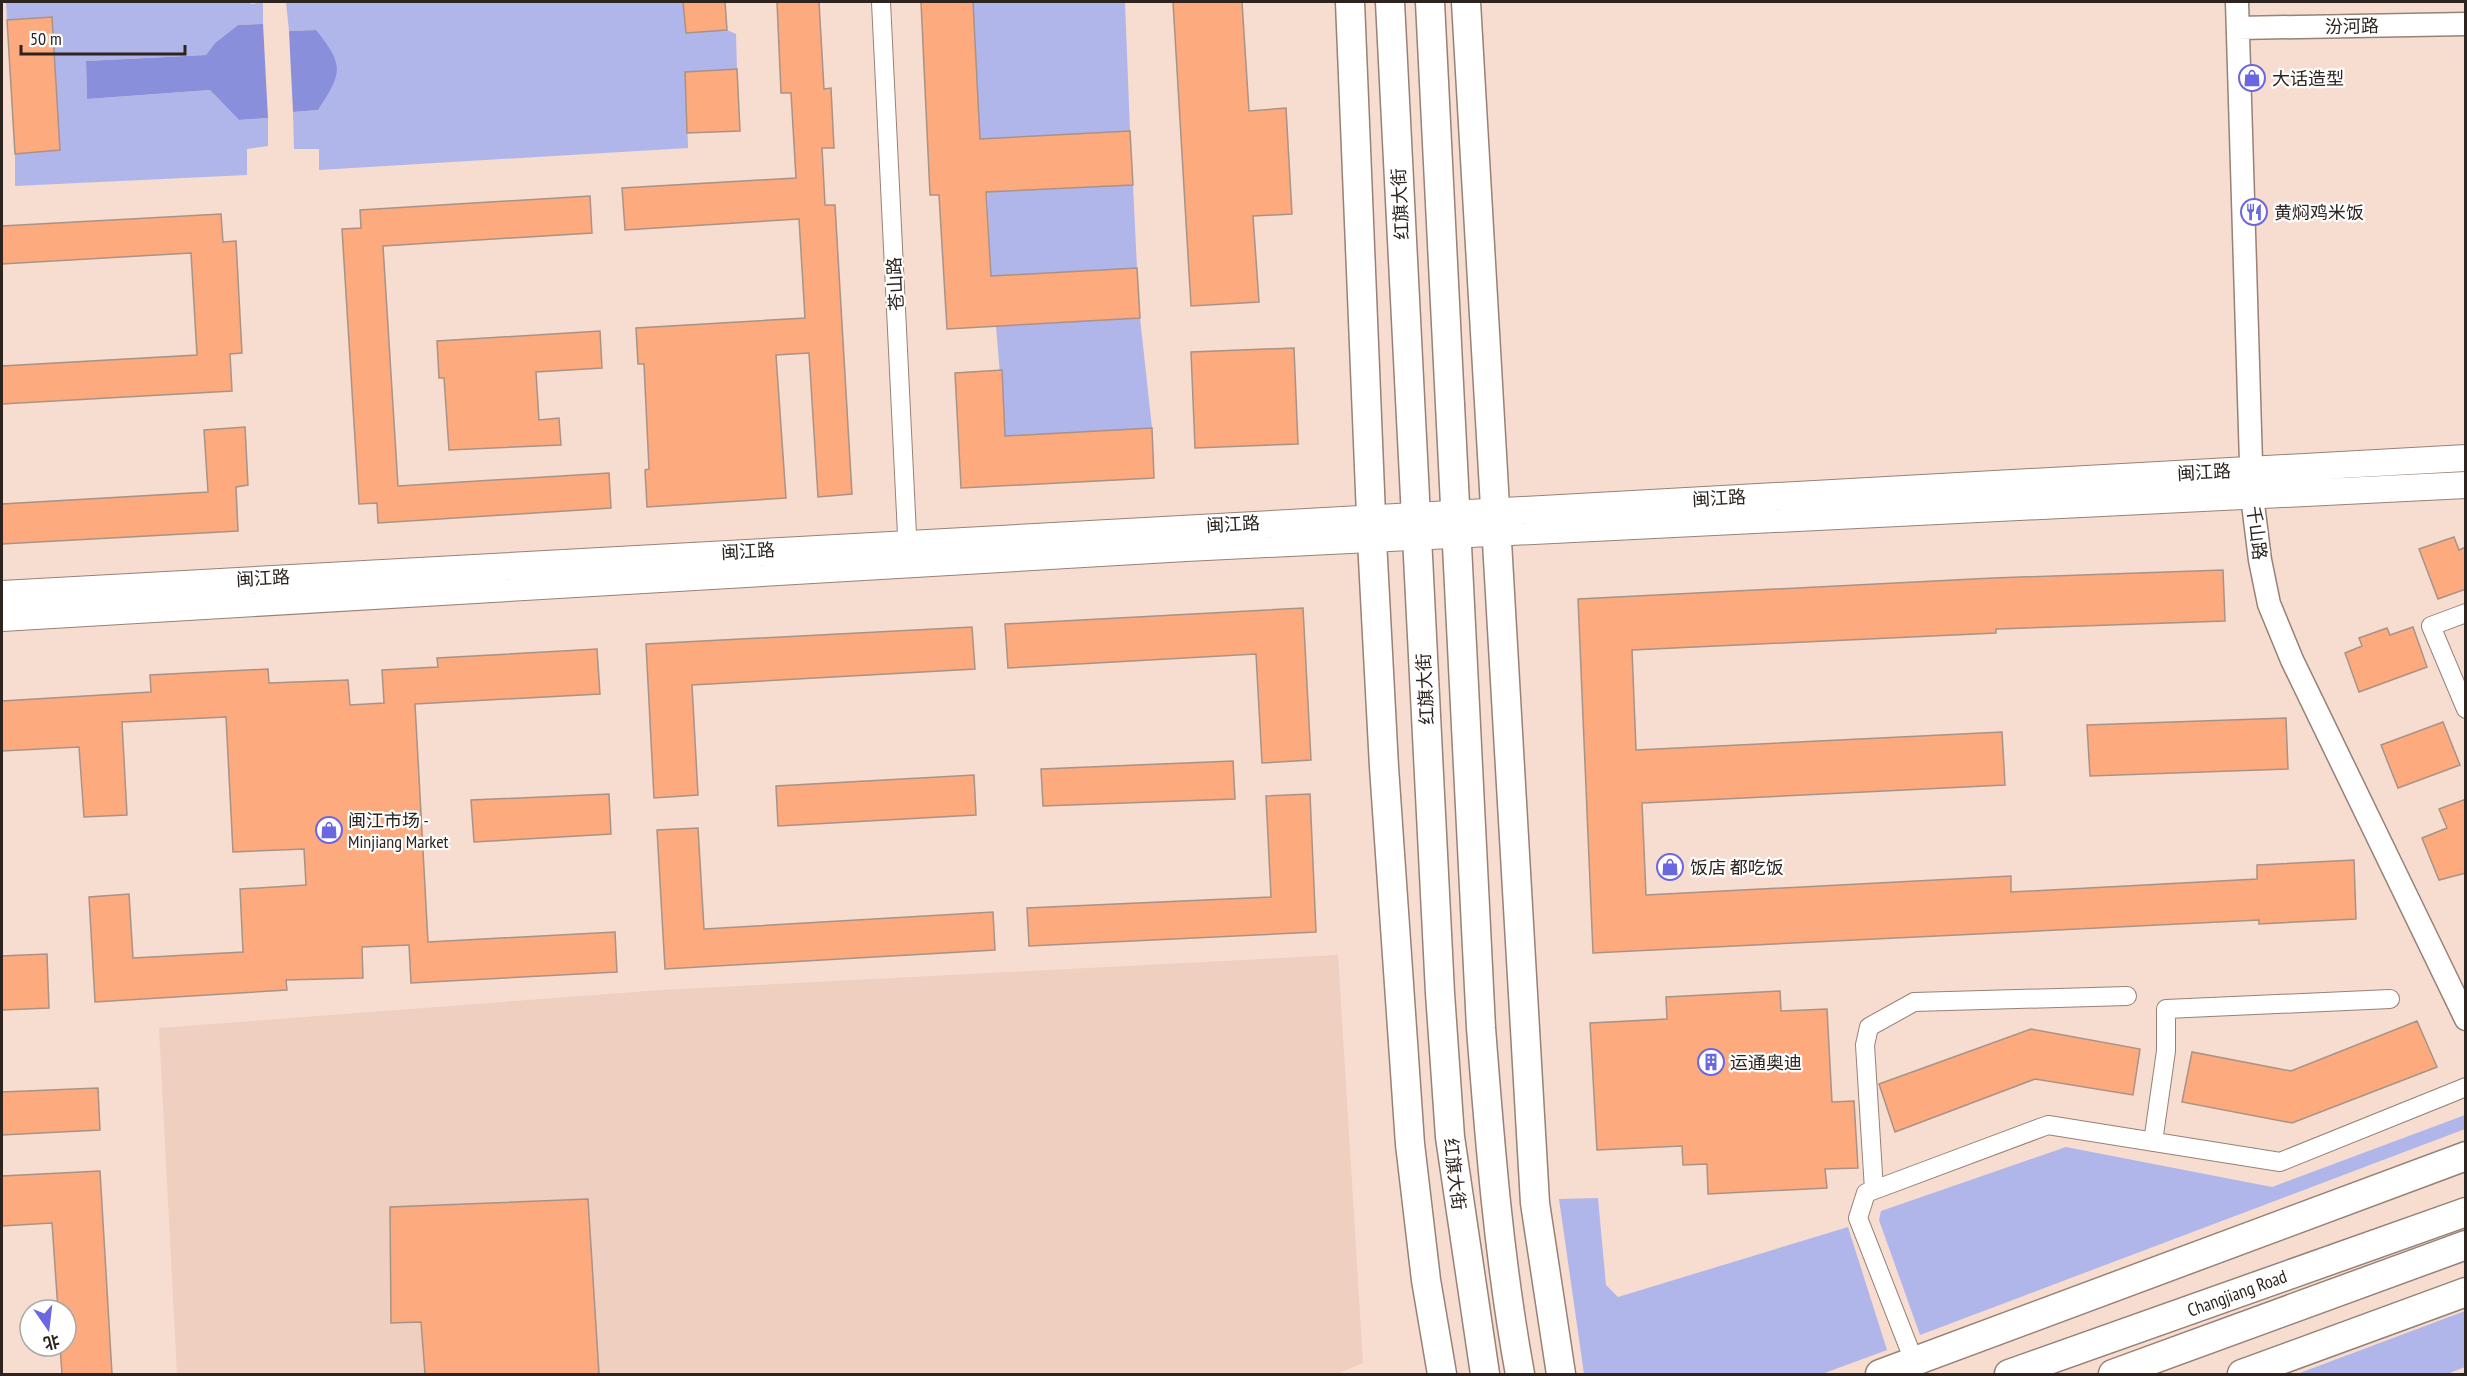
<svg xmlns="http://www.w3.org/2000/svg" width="2467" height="1376" viewBox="0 0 2467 1376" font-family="'PT Sans Narrow','Noto Sans SC',sans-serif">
  <rect width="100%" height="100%" fill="#f6ddd0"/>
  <!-- built -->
  <path fill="#efcfbf" d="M 1338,955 L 1363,1363 L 1337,1374 L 177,1374 L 159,1028 L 661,990 Z"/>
  <!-- green -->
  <path fill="#b1b6ea" d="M 6,2 L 250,2 L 251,4 L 263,2 L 263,24 L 238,25 L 215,43 L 206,55 L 86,61 L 87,99 L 210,90 L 239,120 L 268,118 L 268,146 L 247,149 L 247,175 L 15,186 L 15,154 L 60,150 L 52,18 L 7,20 Z
    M 286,2 L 683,2 L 686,33 L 727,30 L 736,34 L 737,69 L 686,72 L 688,148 L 319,170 L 319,149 L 294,149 L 293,112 L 318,110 L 316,30 L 289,31 Z
    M 973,2 L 1125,2 L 1130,131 L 980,139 Z
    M 1133,185 L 1137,268 L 991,276 L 987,192 Z
    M 1140,318 L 1152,428 L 1005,436 L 996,326 Z
    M 2465,1115 L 2465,1129 L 1920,1335 L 1879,1220 L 1881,1211 L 2066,1147 L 2272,1187 Z
    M 1598,1198 L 1606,1285 L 1618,1297 L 1848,1227 L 1887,1350 L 1822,1374 L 1584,1374 L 1559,1199 Z
    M 2465,1311 L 2465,1367 L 2447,1374 L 2297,1374 Z"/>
  <!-- water -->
  <path fill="#8a8fdb" d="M 263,24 L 268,118 L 239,120 L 210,90 L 87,99 L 86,61 L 206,55 L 215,43 L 238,25 Z
    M 316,30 C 345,66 342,73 318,110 L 293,112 L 289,31 Z"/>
  <!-- building -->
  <path fill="#fcaa7e" stroke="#a99287" stroke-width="1.5" d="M 683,2 L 725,2 L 727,30 L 686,33 Z
    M 777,2 L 819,2 L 824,89 L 831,88 L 834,148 L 822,148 L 825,205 L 835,205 L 852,494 L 818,497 L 809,353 L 776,355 L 786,498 L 647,507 L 645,470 L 649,469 L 644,364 L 638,364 L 636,328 L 805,318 L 799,219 L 625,230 L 622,188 L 796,178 L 791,93 L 781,93 Z
    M 921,2 L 973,2 L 980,139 L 1130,131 L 1133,185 L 986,192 L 991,276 L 1137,268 L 1140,318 L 947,329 L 939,195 L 930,195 Z
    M 1173,2 L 1242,2 L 1249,111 L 1286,108 L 1292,214 L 1253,216 L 1259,302 L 1191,306 Z
    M 52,17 L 60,150 L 15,154 L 7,20 Z
    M 737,69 L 740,131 L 687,133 L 685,72 Z
    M 590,196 L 592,233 L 383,246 L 398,486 L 609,473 L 611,508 L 378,523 L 377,503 L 359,504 L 342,229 L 361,228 L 360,210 Z
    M 221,214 L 223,242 L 236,241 L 242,353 L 230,354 L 232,391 L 2,404 L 2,366 L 197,355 L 191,253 L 2,264 L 2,226 Z
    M 600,331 L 602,368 L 536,372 L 539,420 L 559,418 L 561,445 L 449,450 L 444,378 L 439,378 L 437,341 Z
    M 1294,348 L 1298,444 L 1195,448 L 1191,352 Z
    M 1002,370 L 1005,436 L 1152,428 L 1154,478 L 961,488 L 955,373 Z
    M 245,427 L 248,485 L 236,487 L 238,531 L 2,544 L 2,504 L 208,492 L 204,430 Z
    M 2454,537 L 2459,550 L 2466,547 L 2466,589 L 2438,599 L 2419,549 Z
    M 2223,570 L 2225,621 L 1996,629 L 1996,633 L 1632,650 L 1636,750 L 2002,732 L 2005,785 L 1642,803 L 1646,895 L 2011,876 L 2011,892 L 2257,879 L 2257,865 L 2354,860 L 2356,919 L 2259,924 L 2259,920 L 1593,953 L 1578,599 L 1993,578 Z
    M 1303,608 L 1311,760 L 1262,763 L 1256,654 L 1008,668 L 1005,624 Z
    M 972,627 L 975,669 L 692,685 L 698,795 L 654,798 L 646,644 Z
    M 2413,627 L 2427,667 L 2359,692 L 2345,653 L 2362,646 L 2359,638 L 2387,628 L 2390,635 Z
    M 597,649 L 600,694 L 415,704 L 428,942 L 615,932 L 617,972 L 411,983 L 409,945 L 362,947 L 363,978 L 286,980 L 287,990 L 95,1002 L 89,897 L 129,894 L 133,958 L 243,952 L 240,889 L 306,885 L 304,849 L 233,852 L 226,717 L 122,722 L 127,815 L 84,817 L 79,747 L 2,751 L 2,701 L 151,692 L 150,675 L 268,669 L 269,683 L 348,680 L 350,705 L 384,703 L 382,670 L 438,667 L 437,658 Z
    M 2286,718 L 2288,769 L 2090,776 L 2087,725 Z
    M 2443,722 L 2460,765 L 2398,788 L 2381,745 Z
    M 1233,761 L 1235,799 L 1043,806 L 1041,769 Z
    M 974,775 L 976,815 L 778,826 L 776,786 Z
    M 609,794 L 611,834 L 474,842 L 471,800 Z
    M 1310,794 L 1316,932 L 1029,946 L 1027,908 L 1271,897 L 1266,796 Z
    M 2466,799 L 2466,873 L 2439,880 L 2422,838 L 2447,828 L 2439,809 Z
    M 698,828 L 704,929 L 993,912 L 995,950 L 665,969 L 657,830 Z
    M 47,954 L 49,1008 L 2,1010 L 2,956 Z
    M 1780,991 L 1781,1011 L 1827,1009 L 1832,1102 L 1854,1101 L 1858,1168 L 1825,1169 L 1827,1188 L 1708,1194 L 1707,1164 L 1683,1165 L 1682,1146 L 1597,1150 L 1590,1023 L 1667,1019 L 1666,997 Z
    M 2417,1021 L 2437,1067 L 2292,1123 L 2182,1102 L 2192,1052 L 2291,1071 Z
    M 2031,1029 L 2140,1049 L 2133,1095 L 2035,1079 L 1895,1132 L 1879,1084 Z
    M 98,1088 L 100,1130 L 2,1135 L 2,1092 Z
    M 100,1171 L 112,1374 L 62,1374 L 60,1346 L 66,1346 L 66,1310 L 58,1310 L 52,1223 L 2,1226 L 2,1176 Z
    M 588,1199 L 599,1374 L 425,1374 L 421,1322 L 391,1323 L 390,1207 Z"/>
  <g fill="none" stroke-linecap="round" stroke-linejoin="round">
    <defs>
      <path id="minor" d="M 881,2 L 908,555
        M 2466,613 L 2431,626 L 2466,709
        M 2153,1142 L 2166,1051 L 2166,1009 L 2390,999
        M 1874,1190 L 1865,1045 L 1869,1027 L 1914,1002 L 2127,996
        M 1914,1361 L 1858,1218 L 1866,1193 L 2048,1125 L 2280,1162 L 2466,1087"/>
      <path id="tertiary" d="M 2237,2 L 2252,496 L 2260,560 L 2269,604 L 2292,660 L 2466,1019
        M 2238,28 L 2466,24"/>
      <path id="secondary" d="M 2,594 L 2466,458
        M 2,618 L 1186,548 L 2466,485"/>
      <path id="primary" d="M 1350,2 L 1372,540 L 1384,767 L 1410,1144 L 1426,1280 L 1442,1374
        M 1390,2 L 1440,993 L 1450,1137 L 1485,1374
        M 1430,2 L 1481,1028 C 1490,1145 1499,1260 1520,1374
        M 1466,2 L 1535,1203 L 1561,1374
        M 1880,1374 L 2466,1156
        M 2009,1374 L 2466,1212
        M 2113,1374 L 2466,1245
        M 2242,1374 L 2466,1292"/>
    </defs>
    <!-- minor casing -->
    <use href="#minor" stroke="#988176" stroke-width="20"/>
    <!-- tertiary casing -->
    <use href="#tertiary" stroke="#988176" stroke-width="25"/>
    <!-- secondary casing -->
    <use href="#secondary" stroke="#988176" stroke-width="28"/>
    <!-- primary casing -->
    <use href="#primary" stroke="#988176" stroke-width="31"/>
    <!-- minor -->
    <use href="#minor" stroke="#fff" stroke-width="18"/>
    <!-- tertiary -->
    <use href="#tertiary" stroke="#fff" stroke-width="22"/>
    <!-- secondary -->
    <use href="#secondary" stroke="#fff" stroke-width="26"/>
    <!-- primary -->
    <use href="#primary" stroke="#fff" stroke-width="28"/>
  </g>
  <!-- icons -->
  <defs>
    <symbol id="shop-ring" viewBox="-11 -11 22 22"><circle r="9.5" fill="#fff" stroke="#6a67e0" stroke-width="1.5"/><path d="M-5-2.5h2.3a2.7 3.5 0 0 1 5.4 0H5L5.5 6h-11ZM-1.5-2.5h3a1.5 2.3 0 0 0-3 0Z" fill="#6a67e0"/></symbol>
    <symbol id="restaurant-ring" viewBox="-11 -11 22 22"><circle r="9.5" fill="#fff" stroke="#6a67e0" stroke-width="1.5"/><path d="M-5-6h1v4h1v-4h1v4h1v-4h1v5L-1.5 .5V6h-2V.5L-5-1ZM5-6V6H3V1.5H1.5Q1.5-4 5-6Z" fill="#6a67e0"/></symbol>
    <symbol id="building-ring" viewBox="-11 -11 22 22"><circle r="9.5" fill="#fff" stroke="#6a67e0" stroke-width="1.5"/><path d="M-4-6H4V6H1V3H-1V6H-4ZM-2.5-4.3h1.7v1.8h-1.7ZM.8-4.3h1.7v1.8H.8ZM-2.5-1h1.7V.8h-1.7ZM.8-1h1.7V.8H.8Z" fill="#6a67e0"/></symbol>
  </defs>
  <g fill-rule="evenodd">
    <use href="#shop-ring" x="2237" y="63" width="30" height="30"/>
    <use href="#restaurant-ring" x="2239" y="197" width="30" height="30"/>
    <use href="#shop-ring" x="314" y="815" width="30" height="30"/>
    <use href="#shop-ring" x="1655" y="852" width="30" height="30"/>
    <use href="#building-ring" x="1696" y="1047" width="30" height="30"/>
  </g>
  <g text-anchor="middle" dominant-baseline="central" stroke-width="4.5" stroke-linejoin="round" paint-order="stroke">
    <!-- street labels -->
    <g font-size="18" fill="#2d241f" stroke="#fff">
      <text transform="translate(2352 26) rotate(-1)">汾河路</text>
      <text transform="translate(1400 204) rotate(-93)">红旗大街</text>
      <text transform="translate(895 284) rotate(-93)">苍山路</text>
      <text transform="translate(2204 472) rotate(-3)">闽江路</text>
      <text transform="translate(1719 498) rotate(-3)">闽江路</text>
      <text transform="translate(1233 524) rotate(-3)">闽江路</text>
      <text transform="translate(2257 533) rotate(83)">千山路</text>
      <text transform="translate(748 551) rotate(-3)">闽江路</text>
      <text transform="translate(263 578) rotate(-3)">闽江路</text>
      <text transform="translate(1425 689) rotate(-93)">红旗大街</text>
      <text transform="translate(1455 1174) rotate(83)">红旗大街</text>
      <text transform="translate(2237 1293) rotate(-20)">Changjiang Road</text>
    </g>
    <!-- poi labels -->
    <g font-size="18" fill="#2d241f" stroke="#fff" text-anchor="start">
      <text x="2272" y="78">大话造型</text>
      <text x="2274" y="212">黄焖鸡米饭</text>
      <text x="348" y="820">闽江市场 -<tspan x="348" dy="21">Minjiang Market</tspan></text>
      <text x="1690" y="867">饭店 都吃饭</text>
      <text x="1730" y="1062">运通奥迪</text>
    </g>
  </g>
  <!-- border -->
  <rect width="2467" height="1376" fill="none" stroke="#2d241f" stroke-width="6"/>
  <!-- north arrow -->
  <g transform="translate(48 1328) rotate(166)"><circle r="28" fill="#ffffff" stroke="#aba7a5" stroke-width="1.5"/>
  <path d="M0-4.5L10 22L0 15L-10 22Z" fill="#6a67e0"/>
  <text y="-9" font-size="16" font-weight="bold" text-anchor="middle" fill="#2d241f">北</text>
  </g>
  <!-- scale -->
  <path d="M21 45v9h164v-9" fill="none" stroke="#2d241f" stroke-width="3"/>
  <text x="30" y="45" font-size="18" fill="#2d241f" stroke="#ffffff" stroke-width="4.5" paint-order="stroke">50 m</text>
</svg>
